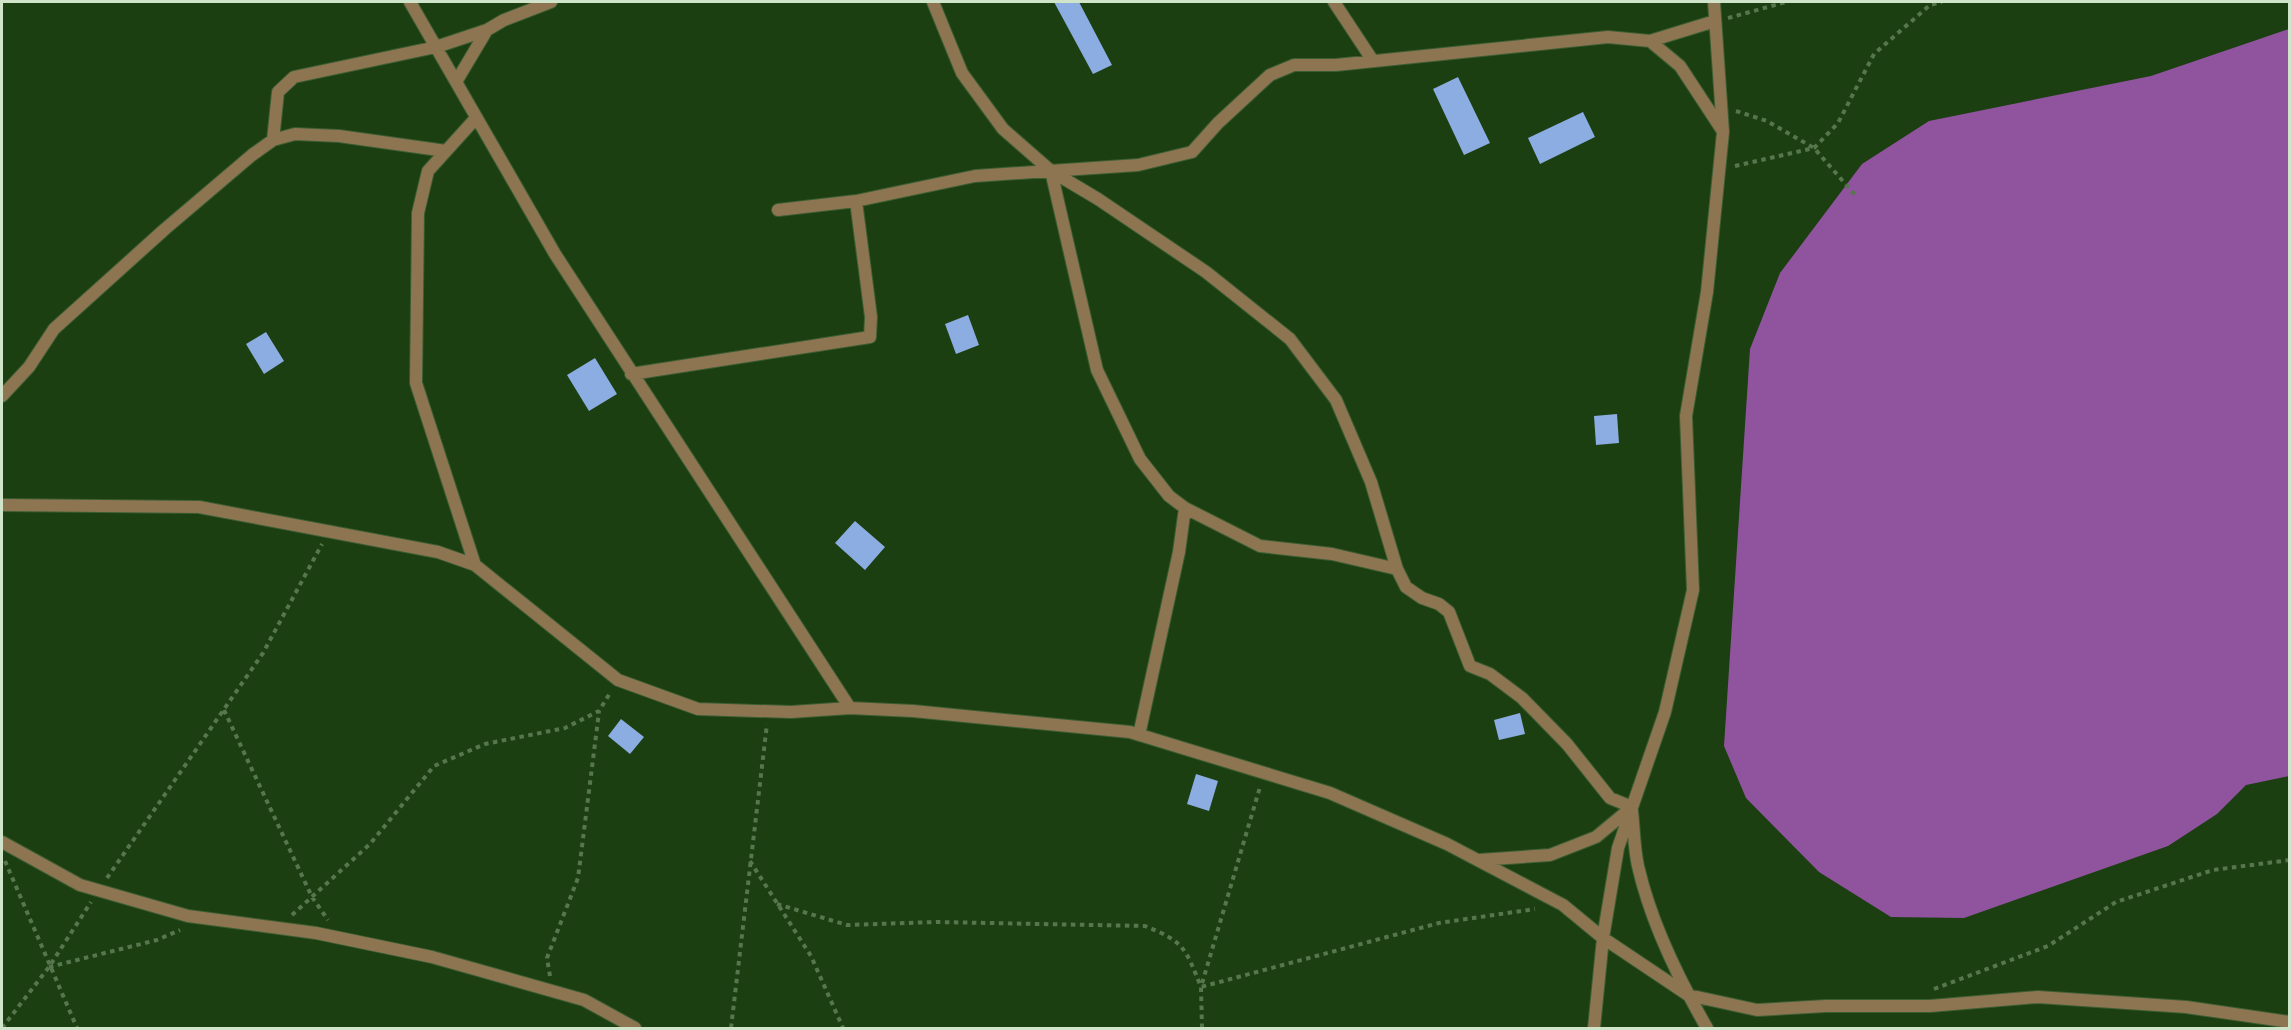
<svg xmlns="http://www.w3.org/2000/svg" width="2291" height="1030" viewBox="0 0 2291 1030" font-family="Cabin,sans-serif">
  <rect width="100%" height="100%" fill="#1b3f11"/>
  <!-- water -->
  <path fill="#90549f" d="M 2289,29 L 2289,776 L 2246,785 L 2217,814 L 2168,846 L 1964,918 L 1891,917 L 1819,872 L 1746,798 L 1724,746 L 1750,349 L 1780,273 L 1862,164 L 1929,121 L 2151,76 Z"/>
  <!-- building -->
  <path fill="#8cade1" d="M 1054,2 L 1079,2 L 1112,65 L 1093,74 Z
    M 1458,77 L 1490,143 L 1464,155 L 1433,89 Z
    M 1583,112 L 1595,137 L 1540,164 L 1528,138 Z
    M 968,315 L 979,345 L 956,354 L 945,324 Z
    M 266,332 L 284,361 L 264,374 L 246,344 Z
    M 595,358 L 617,394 L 589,411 L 567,375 Z
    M 1617,414 L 1619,443 L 1596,445 L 1594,416 Z
    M 855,521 L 885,547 L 865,570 L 835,543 Z
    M 1520,713 L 1525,734 L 1499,740 L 1494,720 Z
    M 621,719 L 644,737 L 630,754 L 608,736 Z
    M 1196,774 L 1218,781 L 1209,811 L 1187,804 Z"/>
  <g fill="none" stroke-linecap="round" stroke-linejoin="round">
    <defs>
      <path id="street" d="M 410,2 L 555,254 L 850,708
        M 933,2 L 962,73 L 1003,129 L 1051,171 L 1098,199 L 1206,272 L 1290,339 L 1336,400 L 1371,482 L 1397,569 L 1406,587 L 1422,598 L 1439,604 L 1449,612 L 1470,666 L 1490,674 L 1522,698 L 1567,744 L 1610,798 L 1632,807
        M 1334,2 L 1373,61
        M 1650,41 L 1715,21
        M 456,82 L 487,30 L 504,20 L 551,2
        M 273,140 L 278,92 L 294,77 L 436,47 L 487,30
        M 1051,171 L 1097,370 L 1140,459 L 1169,496 L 1185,508 L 1260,546 L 1332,554 L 1397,569
        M 778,210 L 856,201 L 975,176 L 1138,165 L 1192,152 L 1218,123 L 1270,75 L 1294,65 L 1336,65 L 1608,37 L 1650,41 L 1680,66 L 1722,130
        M 631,374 L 870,337 L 871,317 L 856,201
        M 2,396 L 29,367 L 54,329 L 165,229 L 252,155 L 273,140 L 295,134 L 339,136 L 446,151
        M 2,505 L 199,507 L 438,552 L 475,565 L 618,680 L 698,709 L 791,712 L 850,708 L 913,711 L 1130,732 L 1330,793 L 1447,844 L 1563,905 L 1603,938 L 1688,995 L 1757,1010 L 1826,1006 L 1930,1006 L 2038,997 L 2186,1007 L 2290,1022
        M 475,565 L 416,383 L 418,213 L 428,171 L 476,118
        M 1139,735 L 1179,552 L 1185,508
        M 1632,811 C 1634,829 1634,848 1638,866 C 1651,923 1678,978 1707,1028
        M 2,842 L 80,885 L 188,916 L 316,933 L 432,957 L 584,1000 L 635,1028
        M 1479,860 L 1550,855 L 1596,837 L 1631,808
        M 1594,1028 L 1603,938 L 1618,848 L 1665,712 L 1693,590 L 1686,416 L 1707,292 L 1723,132 L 1714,2"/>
    </defs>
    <!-- street casing -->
    <use href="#street" stroke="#3b5d32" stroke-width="14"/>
    <!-- path -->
    <path stroke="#57764e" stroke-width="4" stroke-dasharray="4.5 4.5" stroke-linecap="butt" d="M 1728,18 L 1786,2
      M 1736,111 L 1767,121 L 1814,148 L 1855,195
      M 1735,166 L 1814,148 L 1838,123 L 1874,54 L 1930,5 L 1942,2
      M 224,710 L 312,897 L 328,920
      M 5,861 L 77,1028
      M 750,861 L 811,956 L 843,1028
      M 107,878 L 263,653 L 322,544
      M 777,904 L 847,925 L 936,922 L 1145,926 C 1185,942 1185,948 1201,987 L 1439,923 L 1535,909
      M 292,915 L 370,844 L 434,766 L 485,744 L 565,728 L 599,711 L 610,693
      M 49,967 L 157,940 L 180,930
      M 550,976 L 547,958 L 578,878 L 599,712
      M 1934,989 L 2048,946 L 2116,902 L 2213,870 L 2290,860
      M 2,1028 L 49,967 L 91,902
      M 731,1028 L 767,724
      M 1202,1028 L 1201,987 L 1260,787"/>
    <!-- street -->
    <use href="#street" stroke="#8c7550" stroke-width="12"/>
  </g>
  <!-- border -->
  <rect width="2291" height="1030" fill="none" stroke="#cfe4c9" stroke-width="6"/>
</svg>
